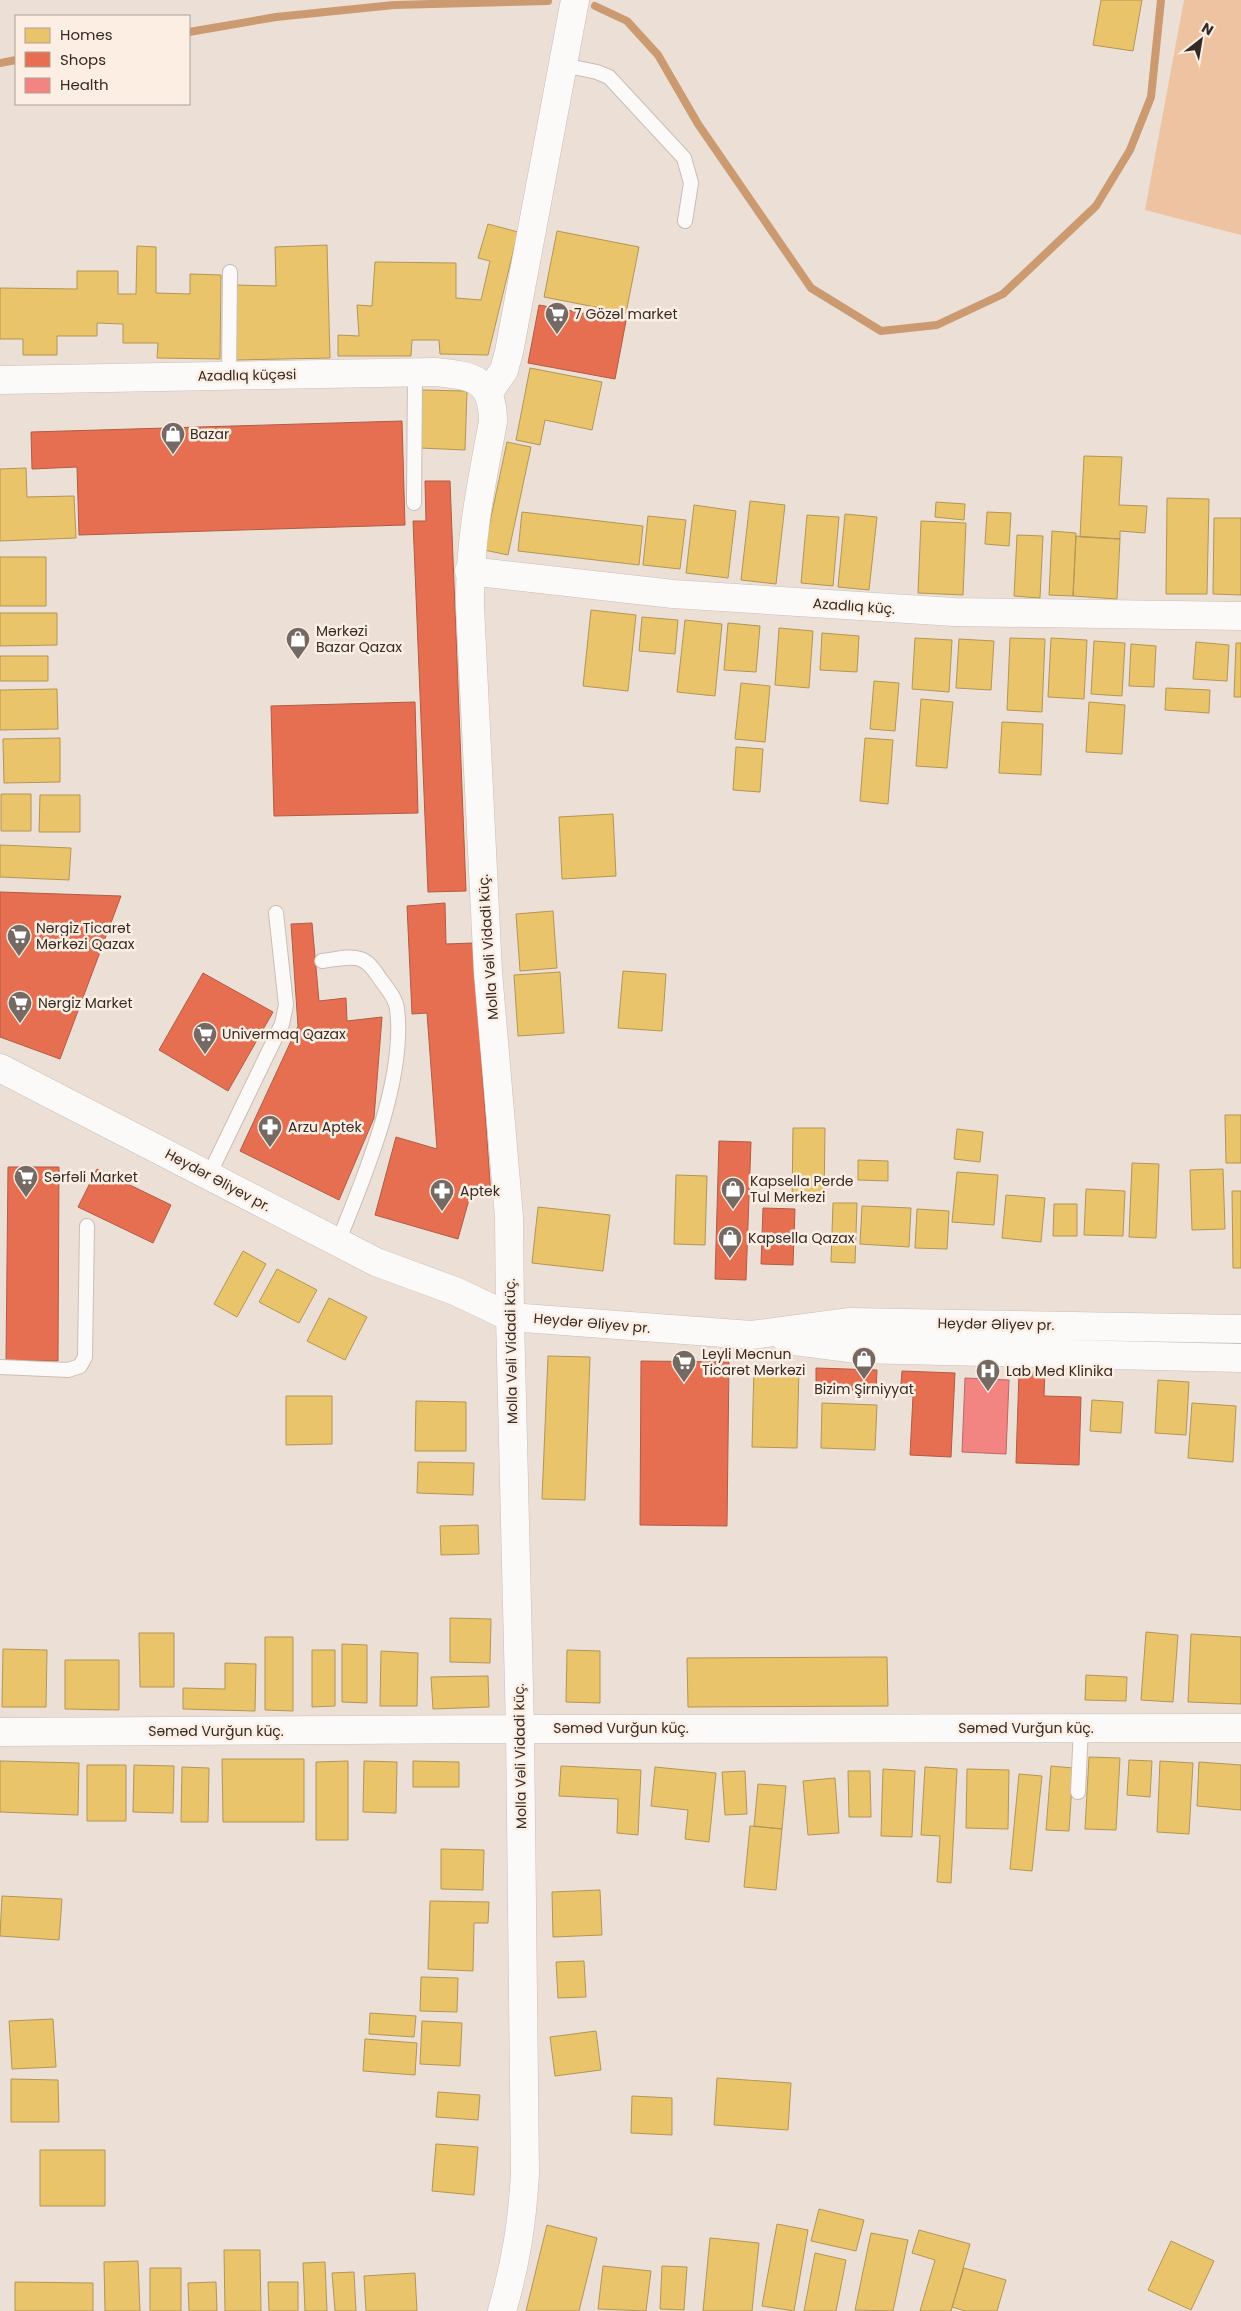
<svg xmlns="http://www.w3.org/2000/svg" width="1241" height="2311" viewBox="0 0 1241 2311" font-family="Poppins,sans-serif">
  <rect width="100%" height="100%" fill="#ecdfd6"/>
  <!-- green -->
  <path fill="#eec3a1" d="M 1184,0 L 1241,0 L 1241,235 L 1145,210 Z"/>
  <!-- homes -->
  <path fill="#e9c46a" stroke="#b39655" d="M 1101,0 L 1142,0 L 1133,51 L 1093,45 Z
    M 488,224 L 518,232 L 488,355 L 440,354 L 439,340 L 412,340 L 411,356 L 338,356 L 338,335 L 359,336 L 357,305 L 372,306 L 375,262 L 456,263 L 456,298 L 481,300 L 490,261 L 478,258 Z
    M 557,231 L 639,247 L 626,313 L 544,297 Z
    M 327,245 L 330,358 L 236,360 L 236,285 L 276,286 L 275,247 Z
    M 137,246 L 156,247 L 156,293 L 190,294 L 190,274 L 221,275 L 220,359 L 157,358 L 158,343 L 123,343 L 123,324 L 97,323 L 97,336 L 57,336 L 57,355 L 23,355 L 23,339 L 0,339 L 0,288 L 77,289 L 77,271 L 118,271 L 118,294 L 136,294 Z
    M 530,368 L 602,382 L 592,430 L 545,420 L 540,445 L 516,440 Z
    M 422,390 L 467,391 L 465,450 L 420,448 Z
    M 507,442 L 531,447 L 508,555 L 484,550 Z
    M 1084,456 L 1122,457 L 1119,505 L 1147,506 L 1145,533 L 1120,531 L 1120,539 L 1080,537 Z
    M 26,468 L 27,497 L 74,496 L 76,538 L 0,541 L 0,469 Z
    M 1167,498 L 1209,499 L 1207,594 L 1166,594 Z
    M 750,501 L 785,505 L 776,584 L 741,580 Z
    M 936,502 L 965,504 L 964,520 L 935,517 Z
    M 694,505 L 736,511 L 728,578 L 686,573 Z
    M 522,512 L 643,526 L 639,565 L 518,551 Z
    M 987,512 L 1011,513 L 1009,546 L 985,544 Z
    M 845,514 L 877,517 L 869,590 L 838,587 Z
    M 807,515 L 839,517 L 833,586 L 801,583 Z
    M 648,516 L 686,520 L 680,569 L 643,565 Z
    M 1214,518 L 1241,518 L 1241,595 L 1213,594 Z
    M 921,521 L 966,523 L 963,595 L 918,593 Z
    M 1052,531 L 1076,533 L 1073,596 L 1049,595 Z
    M 1017,535 L 1043,536 L 1040,598 L 1014,596 Z
    M 1076,536 L 1120,539 L 1117,599 L 1073,596 Z
    M 0,557 L 46,557 L 46,606 L 0,606 Z
    M 591,610 L 636,615 L 628,691 L 583,686 Z
    M 0,613 L 57,613 L 57,645 L 0,646 Z
    M 642,617 L 678,620 L 675,654 L 639,651 Z
    M 685,620 L 722,624 L 715,696 L 677,692 Z
    M 728,623 L 760,626 L 756,672 L 724,670 Z
    M 779,628 L 813,631 L 809,688 L 775,685 Z
    M 822,633 L 859,636 L 857,672 L 820,670 Z
    M 915,638 L 952,640 L 949,692 L 912,689 Z
    M 1010,638 L 1045,639 L 1042,712 L 1007,710 Z
    M 1051,638 L 1087,640 L 1084,699 L 1048,697 Z
    M 959,639 L 994,641 L 991,690 L 956,688 Z
    M 1094,641 L 1125,643 L 1122,696 L 1091,694 Z
    M 1196,642 L 1229,645 L 1227,681 L 1193,679 Z
    M 1236,643 L 1241,643 L 1241,697 L 1234,697 Z
    M 1131,644 L 1156,646 L 1154,687 L 1129,686 Z
    M 0,656 L 48,656 L 48,681 L 0,681 Z
    M 874,681 L 899,683 L 895,731 L 870,729 Z
    M 741,683 L 770,686 L 765,742 L 735,739 Z
    M 1166,688 L 1210,690 L 1209,713 L 1165,710 Z
    M 57,689 L 58,729 L 0,730 L 0,690 Z
    M 921,699 L 953,702 L 947,768 L 916,766 Z
    M 1089,702 L 1125,705 L 1122,754 L 1086,752 Z
    M 1002,722 L 1043,724 L 1041,775 L 999,773 Z
    M 60,738 L 60,782 L 4,783 L 3,739 Z
    M 865,738 L 893,740 L 888,804 L 860,801 Z
    M 736,747 L 763,749 L 760,792 L 733,790 Z
    M 1,794 L 31,794 L 31,831 L 1,831 Z
    M 40,795 L 80,795 L 80,832 L 39,832 Z
    M 613,814 L 616,876 L 562,879 L 559,817 Z
    M 0,845 L 71,848 L 69,880 L 0,877 Z
    M 553,911 L 557,968 L 520,971 L 516,914 Z
    M 623,971 L 666,974 L 662,1031 L 618,1028 Z
    M 560,972 L 564,1033 L 518,1036 L 514,975 Z
    M 1225,1115 L 1241,1115 L 1241,1163 L 1226,1163 Z
    M 793,1128 L 825,1128 L 824,1202 L 792,1202 Z
    M 957,1129 L 983,1132 L 980,1162 L 954,1159 Z
    M 858,1160 L 888,1161 L 888,1181 L 858,1180 Z
    M 1132,1163 L 1159,1164 L 1156,1238 L 1129,1237 Z
    M 1223,1169 L 1225,1229 L 1192,1230 L 1190,1170 Z
    M 957,1172 L 998,1175 L 994,1225 L 952,1222 Z
    M 676,1175 L 707,1176 L 705,1245 L 674,1244 Z
    M 1086,1189 L 1125,1191 L 1123,1236 L 1084,1235 Z
    M 1232,1191 L 1241,1191 L 1241,1268 L 1233,1268 Z
    M 1006,1195 L 1045,1198 L 1041,1242 L 1002,1238 Z
    M 833,1203 L 857,1203 L 855,1263 L 831,1262 Z
    M 1054,1204 L 1077,1204 L 1077,1236 L 1053,1236 Z
    M 862,1206 L 911,1208 L 909,1247 L 860,1244 Z
    M 538,1207 L 610,1215 L 603,1271 L 532,1263 Z
    M 917,1209 L 949,1211 L 947,1249 L 915,1248 Z
    M 243,1251 L 266,1264 L 237,1317 L 214,1304 Z
    M 277,1269 L 317,1290 L 299,1323 L 259,1302 Z
    M 329,1298 L 367,1317 L 345,1360 L 307,1341 Z
    M 548,1356 L 590,1357 L 585,1500 L 542,1499 Z
    M 754,1366 L 799,1367 L 797,1448 L 752,1447 Z
    M 1158,1380 L 1189,1382 L 1186,1435 L 1155,1433 Z
    M 286,1396 L 332,1396 L 332,1444 L 286,1445 Z
    M 1092,1400 L 1123,1402 L 1121,1433 L 1090,1431 Z
    M 416,1401 L 466,1402 L 466,1451 L 415,1451 Z
    M 822,1403 L 877,1405 L 875,1450 L 821,1448 Z
    M 1192,1403 L 1236,1406 L 1233,1462 L 1188,1458 Z
    M 418,1462 L 474,1463 L 473,1495 L 417,1493 Z
    M 478,1525 L 479,1554 L 441,1555 L 440,1526 Z
    M 450,1618 L 491,1619 L 490,1663 L 450,1662 Z
    M 1146,1632 L 1178,1635 L 1173,1702 L 1141,1700 Z
    M 139,1633 L 174,1633 L 174,1687 L 140,1687 Z
    M 1191,1634 L 1241,1637 L 1241,1704 L 1188,1702 Z
    M 265,1637 L 293,1637 L 293,1711 L 265,1710 Z
    M 342,1644 L 367,1645 L 367,1703 L 342,1702 Z
    M 3,1649 L 47,1650 L 46,1707 L 2,1707 Z
    M 312,1650 L 335,1650 L 335,1706 L 312,1707 Z
    M 567,1650 L 600,1651 L 600,1703 L 566,1702 Z
    M 381,1651 L 418,1653 L 417,1706 L 380,1706 Z
    M 887,1657 L 888,1706 L 688,1707 L 687,1658 Z
    M 65,1660 L 119,1660 L 119,1710 L 65,1709 Z
    M 225,1663 L 256,1664 L 255,1711 L 183,1709 L 183,1688 L 225,1689 Z
    M 1086,1675 L 1127,1677 L 1126,1701 L 1085,1700 Z
    M 488,1676 L 489,1707 L 433,1709 L 431,1677 Z
    M 1089,1757 L 1120,1758 L 1116,1830 L 1085,1829 Z
    M 222,1759 L 304,1759 L 304,1822 L 223,1822 Z
    M 1129,1760 L 1152,1761 L 1150,1797 L 1127,1795 Z
    M 0,1761 L 79,1763 L 78,1815 L 0,1812 Z
    M 348,1761 L 348,1840 L 316,1840 L 316,1762 Z
    M 364,1761 L 397,1762 L 396,1813 L 363,1812 Z
    M 413,1761 L 459,1762 L 459,1787 L 413,1787 Z
    M 1160,1761 L 1193,1763 L 1189,1834 L 1157,1832 Z
    M 1199,1762 L 1241,1765 L 1241,1810 L 1197,1806 Z
    M 87,1765 L 126,1765 L 126,1821 L 87,1821 Z
    M 134,1765 L 174,1766 L 173,1813 L 133,1812 Z
    M 561,1766 L 641,1770 L 638,1835 L 617,1833 L 618,1799 L 559,1796 Z
    M 1051,1766 L 1073,1768 L 1069,1831 L 1046,1830 Z
    M 182,1767 L 209,1768 L 208,1822 L 181,1822 Z
    M 655,1767 L 716,1773 L 709,1842 L 685,1839 L 688,1810 L 651,1806 Z
    M 925,1767 L 957,1769 L 951,1883 L 937,1882 L 940,1836 L 921,1835 Z
    M 883,1769 L 915,1771 L 912,1837 L 881,1836 Z
    M 967,1769 L 1009,1770 L 1008,1829 L 966,1828 Z
    M 745,1771 L 747,1814 L 725,1815 L 722,1772 Z
    M 848,1771 L 870,1771 L 871,1817 L 849,1817 Z
    M 1019,1774 L 1042,1776 L 1032,1871 L 1010,1869 Z
    M 835,1778 L 839,1833 L 808,1835 L 803,1781 Z
    M 758,1784 L 786,1786 L 782,1829 L 754,1826 Z
    M 750,1826 L 782,1829 L 776,1890 L 744,1887 Z
    M 441,1849 L 484,1850 L 483,1890 L 441,1889 Z
    M 600,1890 L 602,1935 L 553,1937 L 552,1892 Z
    M 2,1896 L 62,1899 L 59,1940 L 0,1936 Z
    M 430,1901 L 489,1902 L 488,1923 L 474,1923 L 473,1971 L 428,1969 Z
    M 584,1961 L 586,1997 L 558,1998 L 556,1962 Z
    M 421,1977 L 458,1978 L 457,2012 L 420,2011 Z
    M 370,2013 L 416,2016 L 414,2037 L 369,2034 Z
    M 53,2019 L 56,2067 L 12,2069 L 9,2021 Z
    M 422,2021 L 462,2023 L 460,2066 L 420,2064 Z
    M 596,2031 L 601,2070 L 555,2076 L 550,2037 Z
    M 365,2039 L 417,2043 L 415,2075 L 363,2071 Z
    M 717,2078 L 791,2083 L 788,2130 L 714,2125 Z
    M 11,2079 L 58,2080 L 59,2122 L 11,2122 Z
    M 438,2092 L 480,2095 L 478,2120 L 436,2117 Z
    M 632,2096 L 672,2098 L 672,2135 L 631,2133 Z
    M 436,2144 L 478,2147 L 474,2195 L 432,2191 Z
    M 40,2150 L 105,2150 L 105,2206 L 40,2206 Z
    M 819,2209 L 864,2220 L 856,2251 L 811,2241 Z
    M 777,2224 L 808,2230 L 794,2311 L 762,2306 Z
    M 547,2225 L 597,2238 L 579,2311 L 526,2311 Z
    M 919,2230 L 970,2244 L 951,2311 L 920,2311 L 935,2260 L 912,2253 Z
    M 871,2233 L 908,2240 L 893,2311 L 855,2310 Z
    M 710,2238 L 759,2243 L 752,2311 L 703,2311 Z
    M 1171,2241 L 1214,2261 L 1191,2310 L 1148,2290 Z
    M 224,2250 L 260,2250 L 261,2311 L 225,2311 Z
    M 815,2253 L 846,2260 L 836,2311 L 804,2311 Z
    M 138,2261 L 140,2311 L 105,2311 L 104,2262 Z
    M 325,2262 L 327,2311 L 305,2311 L 303,2263 Z
    M 603,2266 L 651,2271 L 646,2311 L 598,2309 Z
    M 662,2266 L 687,2267 L 684,2310 L 660,2309 Z
    M 150,2268 L 181,2268 L 181,2311 L 150,2311 Z
    M 964,2268 L 1006,2280 L 997,2311 L 965,2311 L 952,2307 Z
    M 354,2272 L 356,2311 L 335,2311 L 332,2273 Z
    M 415,2273 L 417,2311 L 366,2311 L 364,2276 Z
    M 15,2282 L 93,2283 L 93,2311 L 15,2311 Z
    M 216,2282 L 217,2311 L 189,2311 L 188,2283 Z
    M 268,2282 L 298,2282 L 298,2311 L 269,2311 Z"/>
  <!-- shops -->
  <path fill="#e76f51" stroke="#b25b44" d="M 539,305 L 626,321 L 615,379 L 528,363 Z
    M 402,421 L 405,525 L 79,535 L 77,467 L 32,469 L 31,432 Z
    M 425,481 L 450,481 L 466,891 L 428,892 L 413,521 L 426,521 Z
    M 415,702 L 418,813 L 274,816 L 271,706 Z
    M 0,892 L 121,896 L 60,1059 L 0,1037 Z
    M 445,903 L 446,944 L 473,943 L 491,1196 L 470,1196 L 458,1239 L 375,1215 L 396,1137 L 437,1149 L 427,1013 L 412,1014 L 407,906 Z
    M 312,923 L 319,1001 L 346,998 L 347,1021 L 382,1017 L 374,1118 L 339,1200 L 240,1151 L 298,1026 L 291,924 Z
    M 203,973 L 273,1012 L 228,1091 L 159,1050 Z
    M 719,1141 L 751,1142 L 746,1280 L 715,1279 Z
    M 8,1167 L 59,1167 L 58,1361 L 6,1361 Z
    M 97,1169 L 171,1205 L 153,1243 L 78,1207 Z
    M 763,1208 L 795,1209 L 793,1265 L 761,1264 Z
    M 641,1361 L 729,1362 L 727,1526 L 640,1525 Z
    M 816,1368 L 877,1370 L 876,1391 L 816,1389 Z
    M 902,1371 L 955,1373 L 951,1457 L 910,1455 L 913,1396 L 900,1395 Z
    M 1019,1372 L 1045,1372 L 1044,1396 L 1081,1397 L 1079,1465 L 1016,1463 Z"/>
  <!-- health -->
  <path fill="#f28482" stroke="#b96966" d="M 965,1378 L 1009,1380 L 1006,1454 L 962,1452 Z"/>
  <g fill="none" stroke-linecap="round" stroke-linejoin="round">
    <!-- stream -->
    <path stroke="#cb9a70" stroke-width="8" d="M 595,6 L 627,21 L 658,55 L 698,124 L 811,288 L 881,331 L 937,325 L 1003,294 L 1096,206 L 1130,150 L 1151,97 L 1161,0
      M 189,32 L 276,17 L 394,5 L 548,1
      M 0,63 L 16,60"/>
    <defs>
      <path id="lane" d="M 563,65 L 597,72 L 609,77 L 684,158 L 691,183 L 685,221
        M 229,375 L 230,272
        M 414,503 L 415,372
        M 322,961 C 334,960 349,955 360,959 C 370,962 375,972 381,980 C 387,989 396,998 397,1009 C 406,1079 364,1178 338,1242
        M 209,1175 L 282,1024 L 286,1005 L 276,913
        M 0,1367 L 68,1370 L 80,1366 L 85,1357 L 87,1226
        M 1078,1792 L 1081,1728"/>
      <path id="street" d="M 489,392 L 504,370 L 509,352 L 575,0
        M 0,1732 L 520,1729 L 1241,1728
        M 502,2311 C 516,2263 522,2223 525,2174 L 520,1729 L 510,1317"/>
      <path id="secondary" d="M 0,380 L 435,372 C 473,376 493,378 493,422 C 481,485 469,543 470,607 L 488,972 L 509,1217 L 510,1317
        M 469,571 L 673,594 L 954,612 L 1241,616
        M 0,1068 L 376,1262 L 455,1291 L 510,1317 L 751,1335 L 850,1322 L 1241,1329
        M 787,1340 L 857,1349 L 1241,1358"/>
    </defs>
    <!-- lane casing -->
    <use href="#lane" stroke="#c8beb6" stroke-width="16"/>
    <!-- street casing -->
    <use href="#street" stroke="#c8beb6" stroke-width="29"/>
    <!-- secondary casing -->
    <use href="#secondary" stroke="#c8beb6" stroke-width="29"/>
    <!-- lane -->
    <use href="#lane" stroke="#fcfaf9" stroke-width="14"/>
    <!-- street -->
    <use href="#street" stroke="#fcfaf9" stroke-width="28"/>
    <!-- secondary -->
    <use href="#secondary" stroke="#fcfaf9" stroke-width="28"/>
  </g>
  <!-- icons -->
  <defs>
    <symbol id="supermarket-pin" viewBox="-11 -11 22 30"><path d="M0 17L-7.5 6A9.5 9.5 0 1 1 7.5 6Z" fill="#756a63" stroke="#fceee3"/><path d="M-6-5.5h2.5l.6 2H6L4.5 2H-2.5L-4.4-4H-6ZM-1.5 3.2a1.3 1.3 0 1 0 .1 0ZM3 3.2a1.3 1.3 0 1 0 .1 0Z" fill="#fff"/></symbol>
    <symbol id="shop-pin" viewBox="-11 -11 22 30"><path d="M0 17L-7.5 6A9.5 9.5 0 1 1 7.5 6Z" fill="#756a63" stroke="#fceee3"/><path d="M-5-2.5h2.3a2.7 3.5 0 0 1 5.4 0H5L5.5 6h-11ZM-1.5-2.5h3a1.5 2.3 0 0 0-3 0Z" fill="#fff"/></symbol>
    <symbol id="pharmacy-pin" viewBox="-11 -11 22 30"><path d="M0 17L-7.5 6A9.5 9.5 0 1 1 7.5 6Z" fill="#756a63" stroke="#fceee3"/><path d="M-2-6h4v4h4v4h-4v4h-4v-4h-4v-4h4Z" fill="#fff"/></symbol>
    <symbol id="hospital-pin" viewBox="-11 -11 22 30"><path d="M0 17L-7.5 6A9.5 9.5 0 1 1 7.5 6Z" fill="#756a63" stroke="#fceee3"/><path d="M-5-5h3v3.5h4V-5h3V5h-3V1.5h-4V5h-3Z" fill="#fff"/></symbol>
  </defs>
  <g fill-rule="evenodd">
    <use href="#supermarket-pin" x="543" y="300" width="28" height="38"/>
    <use href="#shop-pin" x="159" y="420" width="28" height="38"/>
    <use href="#shop-pin" x="284" y="625" width="28" height="38"/>
    <use href="#supermarket-pin" x="5" y="922" width="28" height="38"/>
    <use href="#supermarket-pin" x="6" y="989" width="28" height="38"/>
    <use href="#supermarket-pin" x="191" y="1020" width="28" height="38"/>
    <use href="#pharmacy-pin" x="256" y="1113" width="28" height="38"/>
    <use href="#supermarket-pin" x="12" y="1163" width="28" height="38"/>
    <use href="#shop-pin" x="719" y="1175" width="28" height="38"/>
    <use href="#pharmacy-pin" x="428" y="1177" width="28" height="38"/>
    <use href="#shop-pin" x="716" y="1224" width="28" height="38"/>
    <use href="#shop-pin" x="850" y="1345" width="28" height="38"/>
    <use href="#supermarket-pin" x="670" y="1348" width="28" height="38"/>
    <use href="#hospital-pin" x="974" y="1357" width="28" height="38"/>
  </g>
  <g text-anchor="middle" dominant-baseline="central" stroke-width="5" stroke-linejoin="round" paint-order="stroke">
    <!-- poi labels -->
    <g font-size="14" fill="#352b25" stroke="#fceee3" text-anchor="start">
      <text x="574" y="314">7 Gözəl market</text>
      <text x="190" y="434">Bazar</text>
      <text x="316" y="631">Mərkəzi<tspan x="316" dy="16">Bazar Qazax</tspan></text>
      <text x="36" y="928">Nərgiz Ticarət<tspan x="36" dy="16">Mərkəzi Qazax</tspan></text>
      <text x="38" y="1003">Nərgiz Market</text>
      <text x="222" y="1034">Univermaq Qazax</text>
      <text x="288" y="1127">Arzu Aptek</text>
      <text x="44" y="1177">Sərfəli Market</text>
      <text x="750" y="1181">Kapsella Perde<tspan x="750" dy="16">Tul Merkezi</tspan></text>
      <text x="460" y="1191">Aptek</text>
      <text x="748" y="1238">Kapsella Qazax</text>
      <text x="702" y="1354">Leyli Məcnun<tspan x="702" dy="16">Ticarət Mərkəzi</tspan></text>
      <text x="1006" y="1371">Lab Med Klinika</text>
      <text x="864" y="1389" text-anchor="middle">Bizim Şirniyyat</text>
    </g>
    <!-- street labels -->
    <g font-size="14" fill="#352b25" stroke="#fceee3">
      <text transform="translate(247 375) rotate(-1)">Azadlıq küçəsi</text>
      <text transform="translate(854 606) rotate(4)">Azadlıq küç.</text>
      <text transform="translate(488 947) rotate(-94)">Molla Vəli Vidadi küç.</text>
      <text transform="translate(218 1180) rotate(28)">Heydər Əliyev pr.</text>
      <text transform="translate(592 1323) rotate(5)">Heydər Əliyev pr.</text>
      <text transform="translate(996 1324) rotate(1)">Heydər Əliyev pr.</text>
      <text transform="translate(511 1351) rotate(-91)">Molla Vəli Vidadi küç.</text>
      <text x="621" y="1728">Səməd Vurğun küç.</text>
      <text x="1026" y="1728">Səməd Vurğun küç.</text>
      <text x="216" y="1731">Səməd Vurğun küç.</text>
      <text transform="translate(520 1756) rotate(-91)">Molla Vəli Vidadi küç.</text>
    </g>
  </g>
  <!-- legend -->
  <rect x="15" y="15" width="175" height="90" fill="#fceee3" stroke="#aca097"/>
  <rect x="25" y="28" width="25" height="15" fill="#e9c46a" stroke="#aca097"/>
  <text x="60" y="40" font-size="15" fill="#352b25">Homes</text>
  <rect x="25" y="52" width="25" height="15" fill="#e76f51" stroke="#aca097"/>
  <text x="60" y="65" font-size="15" fill="#352b25">Shops</text>
  <rect x="25" y="78" width="25" height="15" fill="#f28482" stroke="#aca097"/>
  <text x="60" y="90" font-size="15" fill="#352b25">Health</text>
  <!-- north arrow -->
  <g transform="translate(1201 40) rotate(31)" stroke="#fceee3" stroke-width="4" paint-order="stroke">
  <path d="M0-4L9 19L0 12L-9 19Z" fill="#352b25"/>
  <text y="-8" font-size="14" font-weight="bold" text-anchor="middle" fill="#352b25">N</text>
  </g>
</svg>
